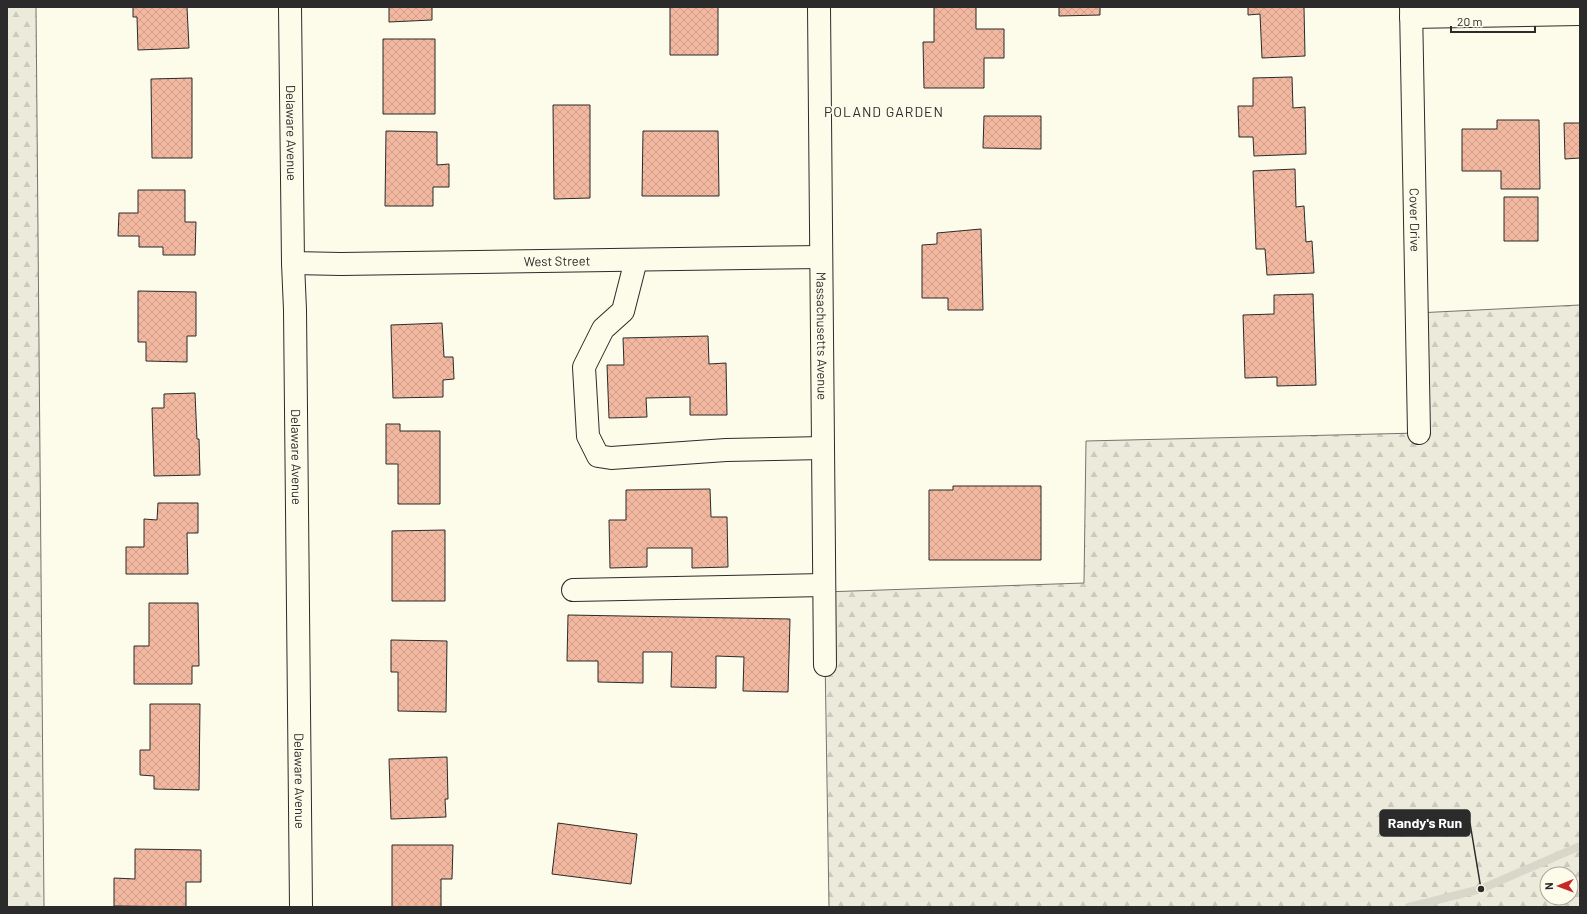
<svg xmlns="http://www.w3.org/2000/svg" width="1587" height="914" viewBox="0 0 1587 914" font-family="Barlow,sans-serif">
  <defs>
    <pattern id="forest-firs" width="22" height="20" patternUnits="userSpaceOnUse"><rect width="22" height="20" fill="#ecebdb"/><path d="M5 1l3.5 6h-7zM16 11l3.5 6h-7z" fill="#cbcabc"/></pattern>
    <pattern id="building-cross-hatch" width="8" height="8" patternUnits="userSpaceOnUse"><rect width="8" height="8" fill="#f2b8a0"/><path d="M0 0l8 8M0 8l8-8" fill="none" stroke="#d09e8a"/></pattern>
  </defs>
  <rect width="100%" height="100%" fill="#fdfbea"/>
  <!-- forest -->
  <path fill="url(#forest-firs)" stroke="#74746e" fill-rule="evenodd" d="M 7,7 L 36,7 L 44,907 L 7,907 Z
    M 1580,305 L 1580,907 L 829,907 L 824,592 L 1084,583 L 1086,441 L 1418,433 L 1416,313 ZM 1547,874 L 1571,874 L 1571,898 L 1547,898 Z"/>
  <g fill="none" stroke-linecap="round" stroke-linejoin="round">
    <!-- stream -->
    <path stroke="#d8d7c9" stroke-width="8" d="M 1409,907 L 1481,889 L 1580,846"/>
  </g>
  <!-- building -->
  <path fill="url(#building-cross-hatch)" stroke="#2b2b2b" d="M 133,7 L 187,7 L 189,48 L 138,50 L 137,17 L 133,17 Z
    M 389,7 L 432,7 L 432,20 L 389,22 Z
    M 670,7 L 718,7 L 718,55 L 670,55 Z
    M 934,7 L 976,7 L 976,29 L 1004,29 L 1004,58 L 984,58 L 984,88 L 924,88 L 923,42 L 934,42 Z
    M 1059,7 L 1100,7 L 1100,15 L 1059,16 Z
    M 1248,7 L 1304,7 L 1305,56 L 1262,58 L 1260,14 L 1248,15 Z
    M 383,39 L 435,39 L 435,114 L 383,114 Z
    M 1292,77 L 1293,108 L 1305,107 L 1306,154 L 1254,156 L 1253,137 L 1239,137 L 1238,106 L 1253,106 L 1253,78 Z
    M 192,78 L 192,158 L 152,158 L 151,79 Z
    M 553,105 L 590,105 L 590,198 L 554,199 Z
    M 984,116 L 1041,116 L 1041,149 L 983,148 Z
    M 1497,120 L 1539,120 L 1540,189 L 1501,189 L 1501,171 L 1462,171 L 1462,129 L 1497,129 Z
    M 1564,123 L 1580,123 L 1580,158 L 1565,159 Z
    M 386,131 L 437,132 L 437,165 L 449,164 L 449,187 L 433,187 L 433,206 L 385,206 Z
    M 643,131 L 718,131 L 719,196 L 642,196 Z
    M 1295,169 L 1296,207 L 1304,206 L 1306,242 L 1312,241 L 1314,273 L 1267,275 L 1265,249 L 1256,249 L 1253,171 Z
    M 138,190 L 185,190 L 185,222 L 196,222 L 195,255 L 163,255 L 163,247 L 139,247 L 139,236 L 118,236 L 119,213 L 138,213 Z
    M 1504,197 L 1538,197 L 1538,241 L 1504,241 Z
    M 981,229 L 983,310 L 948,310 L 948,298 L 922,298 L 922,245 L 937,244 L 937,233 Z
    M 138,291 L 196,292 L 196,336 L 187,336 L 187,362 L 146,361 L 146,342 L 138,342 Z
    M 1313,294 L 1316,385 L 1277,386 L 1277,377 L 1245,378 L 1243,315 L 1274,314 L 1274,295 Z
    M 442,323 L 444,357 L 453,357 L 454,379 L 443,380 L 443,397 L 393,398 L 391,325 Z
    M 708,336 L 709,364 L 726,363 L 727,415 L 690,415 L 690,397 L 646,398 L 647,417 L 609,418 L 607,365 L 624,365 L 623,338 Z
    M 195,393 L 197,439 L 199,439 L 200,475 L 154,476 L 152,408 L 164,408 L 164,394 Z
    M 386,424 L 400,424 L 400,431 L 440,431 L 440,504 L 398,504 L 398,464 L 386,464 Z
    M 953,486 L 1041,486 L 1041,560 L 929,560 L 929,490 L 953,490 Z
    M 710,489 L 711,517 L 727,517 L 728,567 L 692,568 L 692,548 L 647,548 L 647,567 L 610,568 L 609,520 L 626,520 L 626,490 Z
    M 158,503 L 198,503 L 198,533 L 187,533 L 188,574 L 126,574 L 126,547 L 144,547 L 144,519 L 157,520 Z
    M 445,530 L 445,601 L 392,601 L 392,531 Z
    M 149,603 L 198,603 L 199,666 L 192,666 L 192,684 L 134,684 L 134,646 L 149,646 Z
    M 568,615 L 790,619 L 788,692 L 743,691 L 744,657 L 716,656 L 716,688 L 671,687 L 672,652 L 643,652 L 643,683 L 598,682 L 598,661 L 567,661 Z
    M 391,640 L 447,641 L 446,712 L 398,711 L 398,672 L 391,672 Z
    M 150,704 L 200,704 L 199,790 L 154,789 L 154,776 L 140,775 L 140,750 L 150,750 Z
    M 447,757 L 448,799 L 445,799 L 446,817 L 391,819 L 389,759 Z
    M 558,823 L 637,834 L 631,884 L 552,874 Z
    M 392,845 L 453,845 L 452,879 L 441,879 L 441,907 L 392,907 Z
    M 135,849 L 201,850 L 201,882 L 186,882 L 186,907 L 114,906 L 114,878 L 135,879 Z"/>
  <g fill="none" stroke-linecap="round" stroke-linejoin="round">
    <defs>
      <g id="minor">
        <path id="s1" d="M 290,7 L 293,263 L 295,310 L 301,907"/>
        <path id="s2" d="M 819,7 L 825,665"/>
        <path id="s3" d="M 1411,7 L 1419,433"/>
        <path d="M 1411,17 L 1580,14"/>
        <path d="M 636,260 L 623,311 L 603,329 L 584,367 L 588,436 L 598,456 L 611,458 L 726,450 L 823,448"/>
        <path id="s4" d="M 293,263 L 341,264 L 821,257"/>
        <path d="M 573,590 L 824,585"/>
      </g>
    </defs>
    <!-- minor casing -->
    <use href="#minor" stroke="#2b2b2b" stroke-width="24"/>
    <!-- minor -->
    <use href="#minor" stroke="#fdfbea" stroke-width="22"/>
  </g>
  <g text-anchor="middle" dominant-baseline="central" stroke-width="3" stroke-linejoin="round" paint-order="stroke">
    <!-- street labels -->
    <g font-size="13" fill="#2b2b2b" stroke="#fdfbea">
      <text stroke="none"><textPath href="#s1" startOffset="126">Delaware Avenue</textPath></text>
      <text stroke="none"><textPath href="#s3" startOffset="213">Cover Drive</textPath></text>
      <text stroke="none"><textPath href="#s4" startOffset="264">West Street</textPath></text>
      <text stroke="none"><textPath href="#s2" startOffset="329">Massachusetts Avenue</textPath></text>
      <text stroke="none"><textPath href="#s1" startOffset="450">Delaware Avenue</textPath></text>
      <text stroke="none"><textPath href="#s1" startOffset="774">Delaware Avenue</textPath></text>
    </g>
    <!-- neighbourhood labels -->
    <g font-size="14" letter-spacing="1" fill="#2b2b2b" stroke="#fdfbea">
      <text x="884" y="111">POLAND GARDEN</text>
    </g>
  </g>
  <!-- callouts -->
  <path fill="none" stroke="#2b2b2b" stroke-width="1.5" d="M1481 889L1470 823"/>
  <circle fill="#2b2b2b" stroke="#fdfbea" stroke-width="1.5" cx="1481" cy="889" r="4"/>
  <rect fill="#2b2b2b" stroke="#2b2b2b" stroke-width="1.5" x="1380" y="810" width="90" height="26" rx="4"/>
  <g font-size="14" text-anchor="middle" font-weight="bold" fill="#fff">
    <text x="1425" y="828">Randy's Run</text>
  </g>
  <!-- border -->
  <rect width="1587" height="914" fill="none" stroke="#2b2b2b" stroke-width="16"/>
  <!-- north arrow -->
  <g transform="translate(1559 886) rotate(269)"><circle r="19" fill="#fdfbea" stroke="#a9a89e"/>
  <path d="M0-3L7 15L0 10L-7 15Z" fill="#c62828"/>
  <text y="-6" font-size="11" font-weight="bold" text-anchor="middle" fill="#2b2b2b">N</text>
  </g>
  <!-- scale -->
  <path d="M1451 26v6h84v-6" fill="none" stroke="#2b2b2b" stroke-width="2"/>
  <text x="1457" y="26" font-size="12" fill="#2b2b2b" stroke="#fdfbea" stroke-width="3" paint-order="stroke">20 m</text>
</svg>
